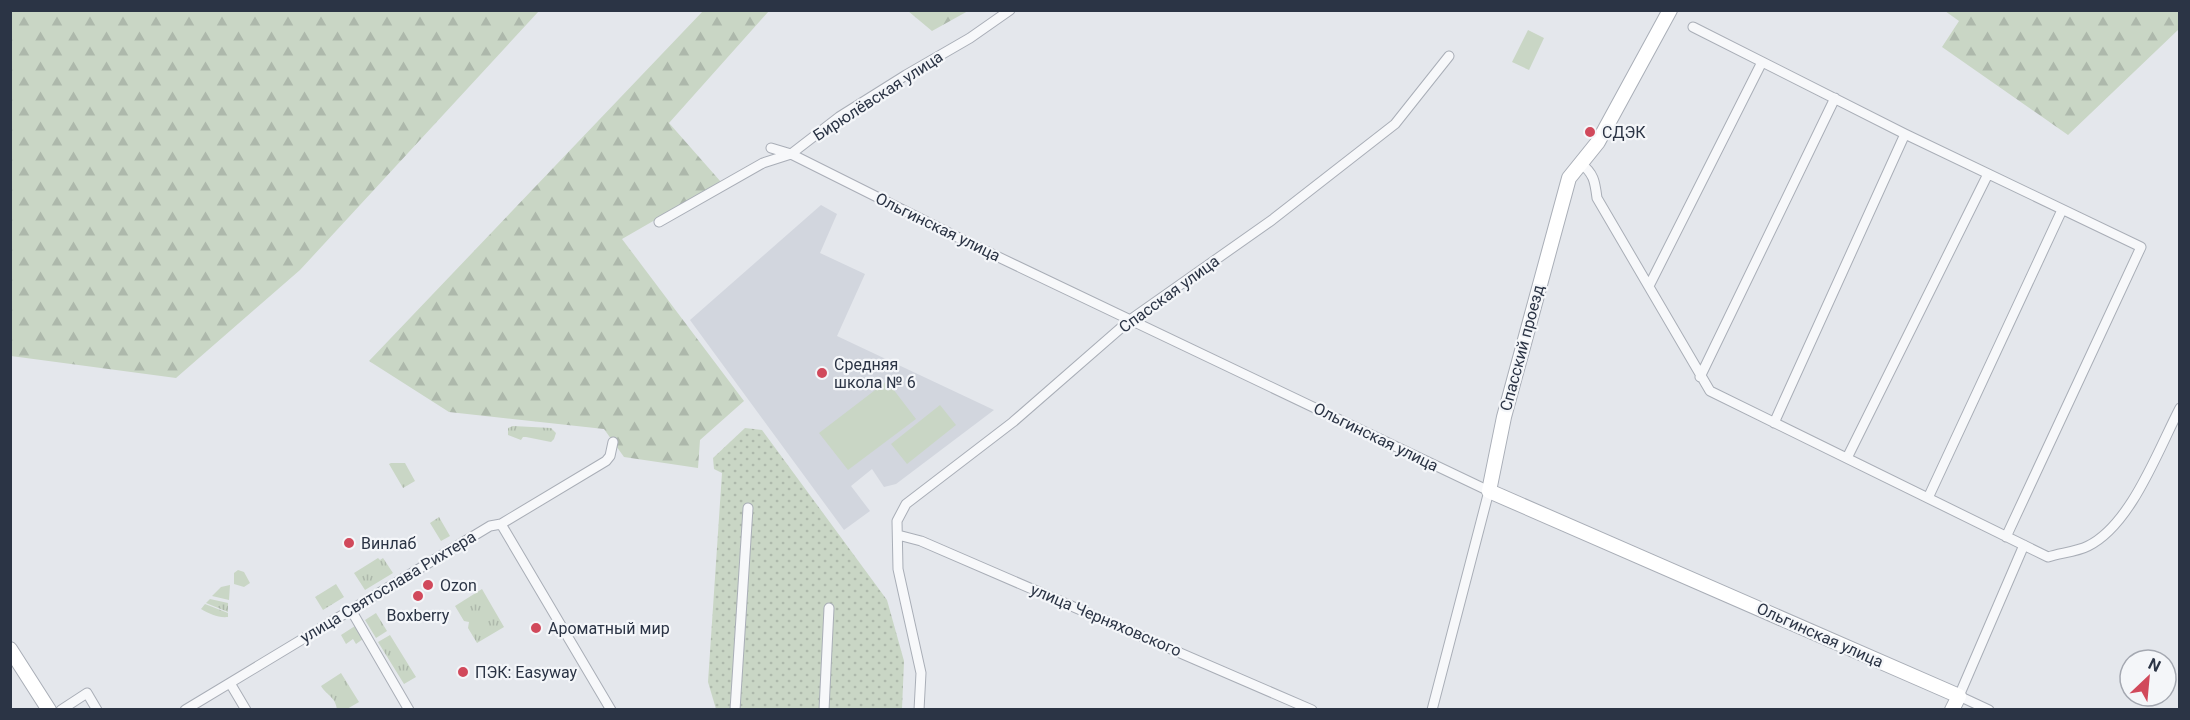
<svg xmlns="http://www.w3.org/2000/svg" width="2190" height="720" viewBox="0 0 2190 720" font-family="Roboto,sans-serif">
  <defs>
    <pattern id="forest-firs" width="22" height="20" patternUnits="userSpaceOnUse" patternTransform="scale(1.5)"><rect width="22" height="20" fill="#c9d6c5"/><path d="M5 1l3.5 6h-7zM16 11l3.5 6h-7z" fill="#adb8ab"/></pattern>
    <pattern id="park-tufts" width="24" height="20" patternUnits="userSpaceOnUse" patternTransform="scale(1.5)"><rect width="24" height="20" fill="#c9d6c5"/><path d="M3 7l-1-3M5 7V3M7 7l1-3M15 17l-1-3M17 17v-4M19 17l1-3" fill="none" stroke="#adb8ab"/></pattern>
    <pattern id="garden-dots" width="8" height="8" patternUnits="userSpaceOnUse" patternTransform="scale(1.5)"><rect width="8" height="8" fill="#c9d6c5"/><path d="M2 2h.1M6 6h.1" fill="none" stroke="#adb8ab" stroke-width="1.8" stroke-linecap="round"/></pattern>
  </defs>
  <rect width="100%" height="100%" fill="#e4e7ec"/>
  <!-- built -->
  <path fill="#d2d6de" d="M 821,205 L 837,214 L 820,253 L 865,274 L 837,336 L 994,410 L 896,484 L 884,487 L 872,469 L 851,486 L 870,511 L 844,530 L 690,320 Z"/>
  <!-- grass -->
  <path fill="#c9d6c5" d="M 1528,30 L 1544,38 L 1529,70 L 1512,62 Z
    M 887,381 L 916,419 L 848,470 L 819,433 Z
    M 940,405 L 956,425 L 907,464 L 891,444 Z"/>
  <!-- forest -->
  <path fill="url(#forest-firs)" d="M 11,10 L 539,10 L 539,11 L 300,270 L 176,378 L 11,356 Z
    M 703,11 L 769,11 L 669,123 L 721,182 L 622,239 L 744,401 L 700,440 L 698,468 L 624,457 L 604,429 L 449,412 L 369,361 Z
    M 908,11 L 968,11 L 932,31 Z
    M 1945,11 L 2179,11 L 2179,29 L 2068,135 L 1942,47 L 1959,21 Z"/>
  <!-- park -->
  <path fill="url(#park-tufts)" d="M 513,426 L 551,428 L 556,433 L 554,439 L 551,442 L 526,437 L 523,437 L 521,440 L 508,435 L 508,428 Z
    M 391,463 L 405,463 L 415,481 L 403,488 L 389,464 Z
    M 439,517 L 450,536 L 441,541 L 430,523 Z
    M 378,558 L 380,560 L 383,558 L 393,573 L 365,590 L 354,573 Z
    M 238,570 L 244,572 L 250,583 L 244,587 L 234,584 L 234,573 Z
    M 336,584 L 344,597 L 323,610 L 315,597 Z
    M 230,585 L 229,600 L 212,596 L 221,587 Z
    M 482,589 L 504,627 L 477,643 L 468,628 L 469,622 L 464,621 L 455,606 Z
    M 210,599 L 228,603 L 228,612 L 206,603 Z
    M 205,604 L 228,613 L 228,617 C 218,618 210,614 201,609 Z
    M 376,613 L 387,631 L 376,638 L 365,620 Z
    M 355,626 L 363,639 L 356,644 L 353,639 L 346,644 L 341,635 Z
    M 390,635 L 416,677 L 404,684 L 378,642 Z
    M 341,673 L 359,702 L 347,709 L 337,709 C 335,696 326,695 321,686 Z"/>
  <!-- garden -->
  <path fill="url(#garden-dots)" d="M 745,428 L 762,430 L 887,600 L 904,661 L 902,709 L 716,709 L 708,682 L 722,473 L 714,469 L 713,458 Z"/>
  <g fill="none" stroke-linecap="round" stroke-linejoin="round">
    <defs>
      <path id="street" d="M 1693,27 L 1905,134 L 2141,247 L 2006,537
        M 771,148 L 791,154 L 969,243 L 1489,491 L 1432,710
        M 1580,163 C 1594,173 1595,182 1597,198 L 1710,391 L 2048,557 C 2060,553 2076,552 2088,546 C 2131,525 2158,450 2180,408
        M 659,222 L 763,163 L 791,154 L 839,117 L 906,75 L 970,38 L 1010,10
        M 1649,286 L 1762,62
        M 1700,377 L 1835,98
        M 1774,423 L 1905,134
        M 1847,458 L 1988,174
        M 1928,498 L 2062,210
        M 501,524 L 611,710
        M 898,535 L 921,541 L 1312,710
        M 351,610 L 409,710
        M 230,683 L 246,710
        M 61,710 L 87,693 L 97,710
        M 185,710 L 490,526 L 501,524 L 606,461 L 610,456 L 613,442
        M 735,710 L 748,508
        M 824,710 L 829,608
        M 919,710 L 921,673 L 898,569 L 897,521 L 906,504 L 1013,422 L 1130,320 L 1272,220 L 1395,124 L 1449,56
        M 1989,710 L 1959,696 L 2024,545"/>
      <path id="secondary" d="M 1670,10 L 1598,142 L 1569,178 L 1504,417 L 1489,491 L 1959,696 L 1952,710
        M 10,649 L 49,710"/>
    </defs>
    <!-- street casing -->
    <use href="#street" stroke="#a9aeb7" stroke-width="11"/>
    <!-- secondary casing -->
    <use href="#secondary" stroke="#a9aeb7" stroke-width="16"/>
    <!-- street -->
    <use href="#street" stroke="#f7f8fa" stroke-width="9"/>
    <!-- secondary -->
    <use href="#secondary" stroke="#fff" stroke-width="14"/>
  </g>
  <!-- markers -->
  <g fill="#d1495b" stroke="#f4f6f9" stroke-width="2">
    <circle cx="1590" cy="132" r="6"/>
    <circle cx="822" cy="373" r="6"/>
    <circle cx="349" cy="543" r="6"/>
    <circle cx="428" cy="585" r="6"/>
    <circle cx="418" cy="596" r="6"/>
    <circle cx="536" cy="628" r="6"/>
    <circle cx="463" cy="672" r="6"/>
  </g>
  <g text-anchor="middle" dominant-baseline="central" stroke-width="4.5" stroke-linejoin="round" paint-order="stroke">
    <!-- street labels -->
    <g font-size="16" fill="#2b3445" stroke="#f4f6f9">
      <text transform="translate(878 96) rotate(-33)">Бирюлёвская улица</text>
      <text transform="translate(938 227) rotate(26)">Ольгинская улица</text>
      <text transform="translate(1169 294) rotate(-36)">Спасская улица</text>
      <text transform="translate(1522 348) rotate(-75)">Спасский проезд</text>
      <text transform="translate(1376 437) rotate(26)">Ольгинская улица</text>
      <text transform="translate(388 587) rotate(-31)">улица Святослава Рихтера</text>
      <text transform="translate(1106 620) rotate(23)">улица Черняховского</text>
      <text transform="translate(1820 635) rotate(24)">Ольгинская улица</text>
    </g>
    <!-- poi labels -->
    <g font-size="16" fill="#2b3445" stroke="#f4f6f9" text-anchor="start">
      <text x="1602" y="132">СДЭК</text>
      <text x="834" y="364">Средняя<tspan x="834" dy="18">школа № 6</tspan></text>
      <text x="361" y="543">Винлаб</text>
      <text x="440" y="585">Ozon</text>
      <text x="418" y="615" text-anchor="middle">Boxberry</text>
      <text x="548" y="628">Ароматный мир</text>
      <text x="475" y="672">ПЭК: Easyway</text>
    </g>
  </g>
  <!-- border -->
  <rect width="2190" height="720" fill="none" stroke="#2b3445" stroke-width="24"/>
  <!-- north arrow -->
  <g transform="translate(2148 678) rotate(26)"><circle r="28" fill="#f4f6f9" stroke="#a4a8b1" stroke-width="1.5"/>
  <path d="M0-4.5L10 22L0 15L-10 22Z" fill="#d1495b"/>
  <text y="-9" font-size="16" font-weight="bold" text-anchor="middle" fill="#2b3445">N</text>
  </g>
</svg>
